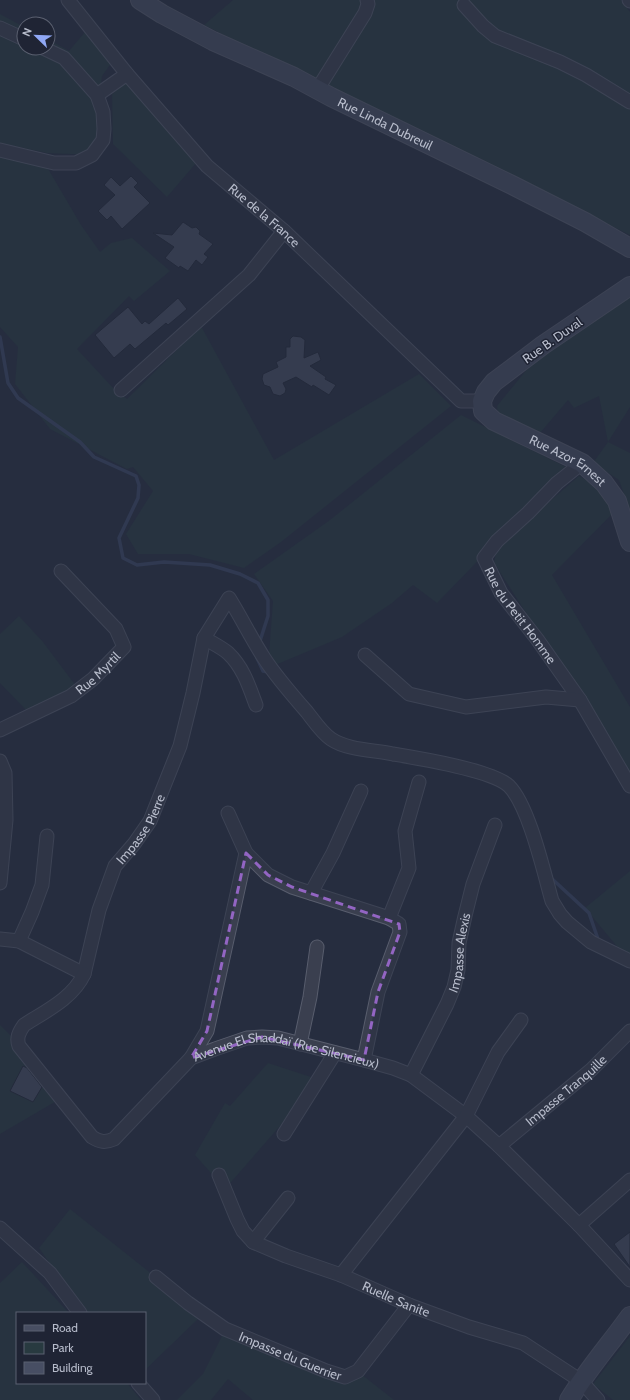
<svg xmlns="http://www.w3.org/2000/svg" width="630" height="1400" viewBox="0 0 630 1400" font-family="Cabin,sans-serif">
  <rect width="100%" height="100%" fill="#262d3f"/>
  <!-- green -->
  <path fill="#283a40" d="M 233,0 L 621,0 L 630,12 L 630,235 L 419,133 L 204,25 Z
    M 0,14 L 24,27 L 24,48 L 48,48 L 48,39 L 69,51 L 85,32 L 112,62 L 102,76 L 100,93 L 104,140 L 93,155 L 47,153 L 0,143 Z
    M 126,83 L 197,162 L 167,197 L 113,144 L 112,94 Z
    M 0,151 L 47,167 L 81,225 L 100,252 L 111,243 L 132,238 L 170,271 L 134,301 L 129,296 L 77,349 L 114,389 L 127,399 L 201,326 L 274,460 L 419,374 L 451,406 L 281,542 L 244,568 L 189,554 L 138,554 L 126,534 L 153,491 L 133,467 L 127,469 L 50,429 L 15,384 L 18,347 L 0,327 Z
    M 630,296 L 630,407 L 608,442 L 630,453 L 630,511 L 619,480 L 593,463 L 608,442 L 599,396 L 574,408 L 568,400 L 540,433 L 498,414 L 497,406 L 533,362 Z
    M 461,415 L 568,468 L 437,603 L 413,585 L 392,603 L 342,637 L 268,668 L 273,601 L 254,574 L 330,520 Z
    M 579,476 L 601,488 L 612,514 L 552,575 L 630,707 L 630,774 L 494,563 L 497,547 Z
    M 19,616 L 43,642 L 76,686 L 27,711 L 0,683 L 0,634 Z
    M 630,871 L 630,962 L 585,908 Z
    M 0,1025 L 44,1069 L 65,1096 L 0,1134 Z
    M 268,1063 L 314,1078 L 308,1094 L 225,1189 L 195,1155 L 225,1103 L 230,1106 Z
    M 70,1209 L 148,1271 L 199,1318 L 145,1370 L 145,1313 L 85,1313 L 39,1248 Z
    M 22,1262 L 69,1313 L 17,1313 L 17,1383 L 127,1383 L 141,1400 L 0,1400 L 0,1283 Z
    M 224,1332 L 340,1381 L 352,1382 L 361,1374 L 394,1400 L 253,1400 L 228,1379 L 211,1400 L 177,1400 L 203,1374 Z
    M 630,1336 L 630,1400 L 613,1400 L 593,1384 Z"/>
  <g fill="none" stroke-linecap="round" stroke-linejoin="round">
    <!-- stream -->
    <path stroke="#3c4867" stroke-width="3.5" d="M 0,337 L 8,383 L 18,398 L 80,442 L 94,457 L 136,476 L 139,485 L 138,498 L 119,538 L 123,558 L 137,565 L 164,562 L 210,565 L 240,574 L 258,583 L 268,600 L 268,616 L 259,644
      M 257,658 L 263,671 L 268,672
      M 550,877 L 589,913 L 599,942"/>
  </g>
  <!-- building -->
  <path fill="#474e63" stroke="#212636" d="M 131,176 L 138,183 L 134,187 L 150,203 L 122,229 L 111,216 L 107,220 L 98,211 L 115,195 L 104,185 L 111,177 L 120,186 Z
    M 183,222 L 192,228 L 196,227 L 200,231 L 199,234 L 213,244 L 204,254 L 208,257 L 202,265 L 196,260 L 188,271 L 180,266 L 179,268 L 165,258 L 174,247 L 153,233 L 172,235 Z
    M 178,298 L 187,309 L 168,325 L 166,323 L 135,349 L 130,344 L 114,358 L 95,335 L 128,307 L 142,324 L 145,321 L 149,324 Z
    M 293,336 L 301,337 L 305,340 L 304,358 L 318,352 L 321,360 L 310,366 L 326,377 L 325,379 L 336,385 L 329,395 L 313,385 L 312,387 L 296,377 L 283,383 L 286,389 L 285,393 L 280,396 L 273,394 L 270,387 L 264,385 L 262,379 L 263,374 L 278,367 L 276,362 L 286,357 L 286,347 L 290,347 L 290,339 Z
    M 23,1066 L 27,1068 L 42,1087 L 33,1102 L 10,1091 Z
    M 630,1232 L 630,1267 L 614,1244 Z"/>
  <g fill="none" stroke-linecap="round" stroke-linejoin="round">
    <defs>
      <g id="street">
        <path id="s1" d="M 68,0 L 127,74 L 207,166 L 284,231 L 461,401 L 482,401"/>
        <path d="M 629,0 L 630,1"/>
        <path d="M 464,5 L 483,26 L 495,36 L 560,62 L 586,75 L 630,102"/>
        <path d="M 0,28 L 24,39"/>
        <path d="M 317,90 L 365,13 L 368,4 L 367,0"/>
        <path d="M 97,95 L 127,74"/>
        <path d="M 0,150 L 54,163 L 76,163 L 92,155 L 103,140 L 104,129 L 103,112 L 97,95 L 64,58 L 43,48"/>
        <path d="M 121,390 L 249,275 L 284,231"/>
        <path id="s2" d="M 582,463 L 557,483 L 528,513 L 497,541 L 484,558 L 501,593 L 537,639 L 580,700 L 630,786"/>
        <path d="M 204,638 C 212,643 221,647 228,653 C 243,667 249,686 256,705"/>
        <path d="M 365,655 L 409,694 L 466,707 L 546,697 L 580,700"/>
        <path id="s3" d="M 0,730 L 71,696 L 93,679 L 124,647 L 116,629 L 61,571"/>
        <path d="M 0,761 L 5,773 L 6,820 L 0,883"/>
        <path d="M 246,853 L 268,875 L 292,887 L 389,918 L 409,868 L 405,831 L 419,782"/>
        <path d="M 311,893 L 333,853 L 361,791"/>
        <path id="s4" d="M 0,939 L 19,941 L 84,974 L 99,910 L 115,866 L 134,844 L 150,821 L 180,746 L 193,693 L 204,638 L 229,598 C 241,617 251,638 264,658 C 275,675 293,696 307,712 C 314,721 322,733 331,739 C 347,750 374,750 393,754 C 417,758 492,770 509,786 C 529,806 544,873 552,901 L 560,914 L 567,922 L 591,942 L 630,961"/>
        <path d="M 19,941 L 32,912 L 42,885 L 47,836"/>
        <path id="s5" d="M 84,974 C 73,998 46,1011 24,1025 C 19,1032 16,1038 19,1046 L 92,1137 C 100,1142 105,1143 114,1139 L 191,1058 L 215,1049 L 247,1038 L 262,1037 L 278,1038 L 364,1060 L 393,1068 L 411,1075 L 466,1116 L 499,1146 L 579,1225 L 630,1280"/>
        <path d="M 300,1044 L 310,997 L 317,947"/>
        <path d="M 191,1058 L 207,1031 L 246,853 L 228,813"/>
        <path d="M 364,1060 L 378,992 L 400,932 L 399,924 L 389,918"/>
        <path id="s6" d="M 411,1075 L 447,1004 L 454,987 L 458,970 L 459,943 L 465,916 L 473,884 L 495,825"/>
        <path d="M 284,1134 L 335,1053"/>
        <path id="s7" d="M 499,1146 L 591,1070 L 630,1031"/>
        <path id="s8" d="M 219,1175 L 237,1219 L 243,1231 L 253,1242 L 286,1256 L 341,1275 L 409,1305 L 469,1327 L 523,1343 L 581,1381 L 598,1400"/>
        <path d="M 579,1225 L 630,1180"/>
        <path d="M 0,1228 L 50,1273 L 80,1313"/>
        <path d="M 253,1242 L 288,1198"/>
        <path d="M 341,1275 L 466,1116 L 498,1052 L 521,1020"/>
        <path id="s9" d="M 156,1277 L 188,1303 L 225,1329 L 326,1371 L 345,1377 L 358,1371 L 409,1305"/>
        <path d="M 138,1383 L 153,1400"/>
      </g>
      <g id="secondary">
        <path id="s10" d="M 140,0 L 162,14 L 213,41 L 294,77 L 331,97 L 512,185 L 585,222 L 630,248"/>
        <path id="s11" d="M 630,286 L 543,345 L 494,382 L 486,392 L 482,401 L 483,411 L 494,421 L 582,463 L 604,483 L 617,501 L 630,542"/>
        <path d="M 569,1400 C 587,1370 610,1344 630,1316"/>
      </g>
    </defs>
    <!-- street casing -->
    <use href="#street" stroke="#585d6d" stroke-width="15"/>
    <!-- secondary casing -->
    <use href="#secondary" stroke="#585d6d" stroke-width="20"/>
    <!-- street -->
    <use href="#street" stroke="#3a3f4f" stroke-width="13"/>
    <!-- secondary -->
    <use href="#secondary" stroke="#484e62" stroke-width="18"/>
  </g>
  <!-- marked area -->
  <path d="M0 0H630V1400H0ZM 246,853 L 268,875 L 292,887 L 399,924 L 400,932 L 378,992 L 364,1060 L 262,1037 L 191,1058 L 207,1031 Z" fill="#262d3f" fill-opacity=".55" fill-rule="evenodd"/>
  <path fill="none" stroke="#9365c3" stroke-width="3" stroke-dasharray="8 5" stroke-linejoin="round" d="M 246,853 L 268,875 L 292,887 L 399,924 L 400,932 L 378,992 L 364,1060 L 262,1037 L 191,1058 L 207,1031 Z"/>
  <g text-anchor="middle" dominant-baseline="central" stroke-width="3" stroke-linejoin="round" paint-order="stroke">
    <!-- street labels -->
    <g font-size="13" fill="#b6bbca" stroke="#1f2434">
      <text stroke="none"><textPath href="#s10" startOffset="275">Rue Linda Dubreuil</textPath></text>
      <text stroke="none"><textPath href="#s1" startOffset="292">Rue de la France</textPath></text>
      <text transform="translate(552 340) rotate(-35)">Rue B. Duval</text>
      <text stroke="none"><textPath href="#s11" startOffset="298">Rue Azor Ernest</textPath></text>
      <text stroke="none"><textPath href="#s2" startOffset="205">Rue du Petit Homme</textPath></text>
      <text stroke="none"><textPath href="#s3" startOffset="114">Rue Myrtil</textPath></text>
      <text stroke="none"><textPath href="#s4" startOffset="250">Impasse Pierre</textPath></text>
      <text stroke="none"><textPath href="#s6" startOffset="133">Impasse Alexis</textPath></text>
      <text stroke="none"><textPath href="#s5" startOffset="453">Avenue El Shaddaï (Rue Silencieux)</textPath></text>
      <text stroke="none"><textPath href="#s7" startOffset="87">Impasse Tranquille</textPath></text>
      <text stroke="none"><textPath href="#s8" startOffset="230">Ruelle Sanite</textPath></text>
      <text stroke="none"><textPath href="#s9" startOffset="157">Impasse du Guerrier</textPath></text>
    </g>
  </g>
  <!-- legend -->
  <rect x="16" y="1312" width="130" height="72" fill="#1f2434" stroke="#5b6070"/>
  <rect x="24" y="1325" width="20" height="6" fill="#484e62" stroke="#5b6070"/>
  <text x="52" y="1332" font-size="12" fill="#b6bbca">Road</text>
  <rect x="24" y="1342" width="20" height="12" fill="#283a40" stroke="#5b6070"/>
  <text x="52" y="1352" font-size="12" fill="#b6bbca">Park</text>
  <rect x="24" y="1362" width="20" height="12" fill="#474e63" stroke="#5b6070"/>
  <text x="52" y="1372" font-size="12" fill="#b6bbca">Building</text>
  <!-- north arrow -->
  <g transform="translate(36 36) rotate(293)"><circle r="19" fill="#1f2434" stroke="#5b6070"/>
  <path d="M0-3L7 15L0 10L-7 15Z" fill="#90a8f5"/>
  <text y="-6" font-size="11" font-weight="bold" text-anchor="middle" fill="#b6bbca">N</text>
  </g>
</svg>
